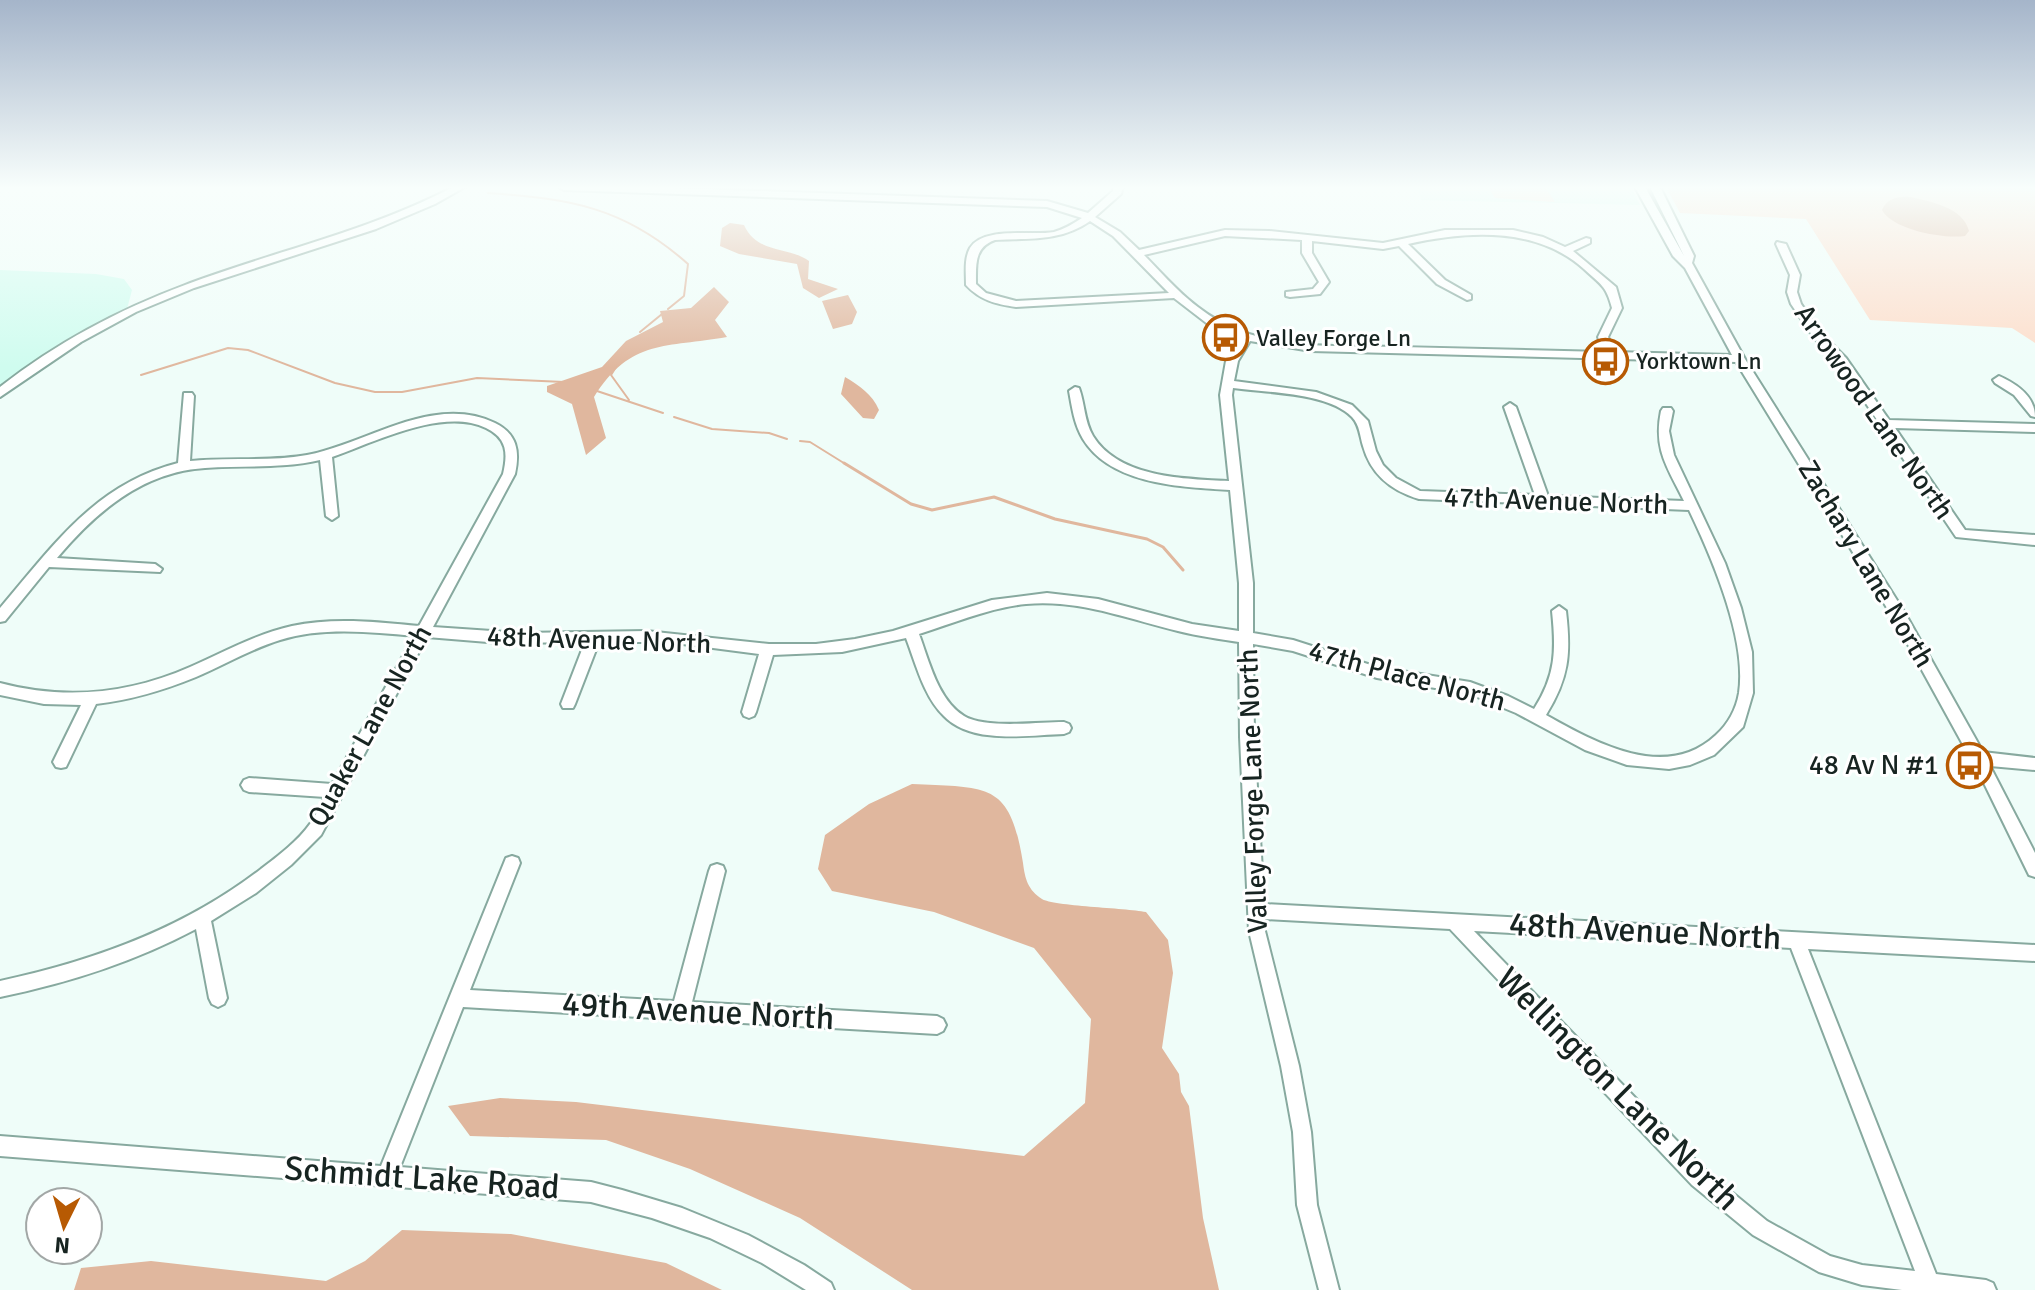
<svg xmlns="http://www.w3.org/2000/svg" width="2035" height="1290" viewBox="0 0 2035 1290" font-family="Signika,sans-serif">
  <rect width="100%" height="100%" fill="#effdf9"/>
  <!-- built -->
  <path fill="#cffcef" d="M 1418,187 L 1631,187 L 1640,205 L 1421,200 Z
    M 0,270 L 96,274 L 124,279 L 132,290 L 127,309 L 62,342 L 0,385 Z"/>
  <!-- green -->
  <path fill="#fdddca" d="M 1488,187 L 1545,187 L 1555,202 L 1495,198 Z
    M 1666,187 L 2035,187 L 2035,343 L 2012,328 L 1870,320 L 1806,219 L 1680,213 Z"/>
  <!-- water -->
  <path fill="#e0b79e" d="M 1911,197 C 1931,202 1963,207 1969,231 L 1965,236 C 1943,239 1893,230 1882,210 C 1887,198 1899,196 1911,197 Z
    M 730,223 L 744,225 C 757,254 788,246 809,261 L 808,279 L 838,289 L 819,298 L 803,288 L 797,264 L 739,254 L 720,246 L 722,228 Z
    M 714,287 L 729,302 L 715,320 L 727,337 C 666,348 631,338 594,397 L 606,438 L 586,455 L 572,404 L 547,392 L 547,386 L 602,367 L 626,341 L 663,322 L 660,311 L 691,308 Z
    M 848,295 L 857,312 L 852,324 L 833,329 L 822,301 Z
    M 845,377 C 860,386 872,394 879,410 L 874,419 L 863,418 L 841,394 Z
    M 912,784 C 988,788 1010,781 1023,863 C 1025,879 1028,890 1042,899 C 1053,906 1125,908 1146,912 L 1168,940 L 1173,973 L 1162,1048 L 1179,1074 L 1181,1092 L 1189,1106 L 1203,1218 L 1219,1290 L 912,1290 L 800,1218 L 690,1169 L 606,1140 L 470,1136 L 448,1106 L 500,1098 L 576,1102 L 1024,1156 L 1085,1103 L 1091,1019 L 1034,948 L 934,912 L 832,891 L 818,869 L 825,835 L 869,804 Z
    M 402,1230 L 511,1234 L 666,1263 L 722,1290 L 74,1290 L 81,1268 L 151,1261 L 326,1281 L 365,1261 Z"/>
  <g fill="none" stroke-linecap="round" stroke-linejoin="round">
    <!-- stream-far1 -->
    <path stroke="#e0b79e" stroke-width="2" d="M 488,193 C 571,199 624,207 688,264 L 684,296 L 668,309
      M 640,332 L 662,314
      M 616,367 L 611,375 L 629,400
      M 141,375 L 228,348 L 248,350 L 335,383 L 375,392 L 402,392 L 477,378 L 564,382
      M 594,390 L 663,413
      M 674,417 L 712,429 L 769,433 L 787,439
      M 800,441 L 810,442 L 847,465"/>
    <!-- stream -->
    <path stroke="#e0b79e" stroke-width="3" d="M 844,463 L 911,504 L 932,510 L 994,497 L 1055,519 L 1147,539 L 1163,547 L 1183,570"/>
    <defs>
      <path id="minor" d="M 453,187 L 465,187 L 435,204 L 376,229 L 194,288 L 136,312 L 81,342 L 0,397 L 0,387 C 56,343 118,310 185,285 C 275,251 367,232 453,187 Z
        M 559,187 L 645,187 L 1047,201 L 1088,213 L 1113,191 L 1113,187 L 1123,187 L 1121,194 L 1095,217 L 1120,232 L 1139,250 L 1225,230 L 1269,231 L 1383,243 L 1445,230 L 1513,230 L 1543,237 L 1565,247 L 1586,238 L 1590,239 L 1590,243 L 1573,251 L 1616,287 L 1622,308 L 1608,337 L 1615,352 L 1732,355 L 1685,268 L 1673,256 L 1635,187 L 1645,187 L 1684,256 L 1650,187 L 1660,187 L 1694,256 L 1692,263 L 1745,359 L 1905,613 L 1983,752 L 2035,758 L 2035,770 L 1990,766 L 2035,853 L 2035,877 L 2029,875 L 1983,781 L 1895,621 L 1736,362 L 1311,351 L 1250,341 L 1238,361 L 1234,381 L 1316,392 L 1352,405 L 1368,421 L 1376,451 L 1383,465 L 1396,478 L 1420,491 L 1535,495 L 1504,407 L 1510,403 L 1516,407 L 1548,496 L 1684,501 C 1668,468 1653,450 1661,411 L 1663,408 L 1671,408 L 1673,411 L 1669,431 L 1674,455 L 1725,563 L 1741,608 L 1752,652 L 1753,693 L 1743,727 L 1714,755 L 1690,765 L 1669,769 L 1627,765 L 1585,750 L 1516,713 L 1470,694 L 1377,678 L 1293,651 L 1253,644 L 1254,737 L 1264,904 L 2035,945 L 2035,961 L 1808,949 L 1936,1274 L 1986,1280 L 1993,1283 L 1996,1290 L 1902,1290 L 1862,1285 L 1819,1272 L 1753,1235 L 1692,1185 L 1450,929 L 1265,919 L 1265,931 L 1299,1066 L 1311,1132 L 1317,1205 L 1339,1290 L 1319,1290 L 1297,1205 L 1293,1132 L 1281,1066 L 1249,931 L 1240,737 L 1239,642 C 1219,639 1198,636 1178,631 C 1128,619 1079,599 1026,604 C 989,608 954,623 919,634 C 929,661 938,700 964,716 C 985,729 1038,722 1064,722 L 1069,724 L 1071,728 L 1069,732 L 1064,734 C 1028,735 972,745 944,716 C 924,697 916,664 906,638 L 842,652 L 773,655 L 756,712 L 754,716 L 749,718 L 744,716 L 742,712 L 759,654 L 667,642 L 599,642 L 575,704 L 573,708 L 563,708 L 561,704 L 585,642 L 500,643 L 427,637 L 321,835 L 291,865 L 256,893 L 211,921 L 227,998 L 224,1004 L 218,1007 L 212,1004 L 209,998 L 196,929 C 134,962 68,983 0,997 L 0,981 C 94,961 185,928 261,869 C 278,856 298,841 310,824 C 316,815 320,806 325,797 L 249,792 L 244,790 L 241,785 L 244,780 L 249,778 L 332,784 L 414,636 C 370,632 322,627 280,640 C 251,649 224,665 196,677 C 164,690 131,700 96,704 L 66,767 L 61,768 L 56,767 L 53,762 L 81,705 L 44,704 L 0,695 L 0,683 C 64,700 129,694 190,667 C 224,652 256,634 292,626 C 333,617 378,622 419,626 L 503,474 C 508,453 507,438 486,428 C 443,407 375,442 332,457 L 338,516 L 332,520 L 326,516 L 320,460 C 282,469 244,465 205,468 C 142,472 96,512 57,558 L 155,564 L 162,569 L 160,572 L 49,567 L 5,621 L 0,622 L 0,608 C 53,546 95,484 178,463 L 184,393 L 192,393 L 194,396 L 190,461 C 229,457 268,462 307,455 C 366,444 434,393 495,423 C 517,434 520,451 515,474 L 433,627 L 521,633 L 646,631 L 769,644 L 816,644 L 855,639 L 893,631 L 992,600 L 1047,593 L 1098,599 L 1192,624 L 1239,631 L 1239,583 L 1230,490 C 1182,487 1111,485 1083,439 C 1074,424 1072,407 1069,391 L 1075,387 L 1079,388 C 1085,404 1084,421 1093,436 C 1119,478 1185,479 1229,481 L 1220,395 L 1226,361 L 1241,339 L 1209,325 L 1174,298 L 1016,307 C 995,304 980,300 966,285 C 966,273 964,259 970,248 C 984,226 1031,236 1054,232 C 1064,229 1073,224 1082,218 L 1047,207 L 564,190 ZM 1090,221 L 1113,236 L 1169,293 L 1016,301 L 986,293 L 976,284 C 976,265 974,247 995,240 C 1029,238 1060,242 1090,221 ZM 1225,236 L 1302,240 L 1302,253 L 1319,282 L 1313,289 L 1286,292 L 1286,296 L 1290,297 L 1320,294 L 1329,282 L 1312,253 L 1312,241 L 1383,249 L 1399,246 L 1437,284 L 1467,300 L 1471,299 L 1471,295 L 1445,280 L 1408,244 C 1467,231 1536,226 1584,269 C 1601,285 1606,285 1612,308 L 1598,337 L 1604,352 C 1536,350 1469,349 1402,347 C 1344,345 1280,351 1227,325 C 1193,309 1170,282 1144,255 ZM 1233,388 C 1267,393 1327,392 1352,417 C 1360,425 1360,437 1363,446 C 1371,475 1392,491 1419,499 L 1689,510 C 1712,558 1747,639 1739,693 C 1736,710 1728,724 1716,735 C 1666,782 1596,743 1546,715 C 1569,678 1571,654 1566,611 L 1559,606 L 1552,611 C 1556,650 1556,675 1534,709 L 1508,696 L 1470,682 L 1377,667 L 1293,640 L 1253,633 L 1253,583 L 1232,395 ZM 1474,931 L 1791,948 L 1915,1271 L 1862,1265 L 1830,1256 L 1767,1221 L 1706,1171 Z
        M 1777,242 L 1786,244 L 1800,275 L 1797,292 L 1801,304 L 1822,334 L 1846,358 L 1889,420 L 2035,424 L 2035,432 L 1895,428 L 1965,530 L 2035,535 L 2035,545 L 1956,537 L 1838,362 L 1814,338 L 1791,304 L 1787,292 L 1790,275 L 1776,244 Z
        M 1999,376 C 2017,384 2035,396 2035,417 L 2031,416 L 2014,395 L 1995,383 L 1993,380 Z
        M 512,856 L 518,858 L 520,863 L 470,990 L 674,1001 L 709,871 L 711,866 L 717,864 L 723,866 L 725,871 L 692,1002 L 937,1016 L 943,1019 L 946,1025 L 943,1031 L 937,1034 L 463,1007 L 400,1167 L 591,1182 L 622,1190 L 682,1208 L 748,1235 L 804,1265 L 831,1283 L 834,1290 L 806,1290 L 762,1263 L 710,1238 L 652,1218 L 591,1202 L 0,1156 L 0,1136 L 381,1166 L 504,863 L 506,858 Z"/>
    </defs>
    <!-- minor casing -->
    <use href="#minor" stroke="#87a99f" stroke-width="4"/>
    <!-- minor -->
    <use href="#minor" fill="#fff" fill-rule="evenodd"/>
  </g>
  <!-- sky -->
  <linearGradient id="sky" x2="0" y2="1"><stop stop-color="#a5b5ca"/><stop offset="0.51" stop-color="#f8fefc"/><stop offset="1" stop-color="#f8fefc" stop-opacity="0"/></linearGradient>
  <rect width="2035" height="368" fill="url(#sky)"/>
  <!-- icons -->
  <defs>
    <symbol id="bus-ring" viewBox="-11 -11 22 22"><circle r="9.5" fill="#fff" stroke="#b75a03" stroke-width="1.5"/><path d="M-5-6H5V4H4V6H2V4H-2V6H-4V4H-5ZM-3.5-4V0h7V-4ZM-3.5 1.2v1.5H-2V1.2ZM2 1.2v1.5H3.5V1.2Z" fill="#b75a03"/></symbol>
  </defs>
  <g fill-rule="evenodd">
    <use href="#bus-ring" x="1200" y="312" width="51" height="51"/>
    <use href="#bus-ring" x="1580" y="336" width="51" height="51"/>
    <use href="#bus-ring" x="1944" y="740" width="51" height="51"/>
  </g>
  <g text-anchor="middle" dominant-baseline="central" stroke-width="6" stroke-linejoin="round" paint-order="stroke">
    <!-- far-poi labels -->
    <g font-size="24" fill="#172421" stroke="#fff" text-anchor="start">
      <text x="1256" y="338">Valley Forge Ln</text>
      <text x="1636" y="361">Yorktown Ln</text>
    </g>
    <!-- street labels -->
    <g font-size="28" fill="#172421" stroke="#fff">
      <text transform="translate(1874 412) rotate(55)">Arrowood Lane North</text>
      <text transform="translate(1556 501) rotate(2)">47th Avenue North</text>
      <text transform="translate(1866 564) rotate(59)">Zachary Lane North</text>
      <text transform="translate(599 640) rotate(2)">48th Avenue North</text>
      <text transform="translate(1407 676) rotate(15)">47th Place North</text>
      <text transform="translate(370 726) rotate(-61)">Quaker Lane North</text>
      <text transform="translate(1253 791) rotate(-92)">Valley Forge Lane North</text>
    </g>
    <!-- poi labels -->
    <g font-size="28" fill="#172421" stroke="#fff" text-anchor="end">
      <text x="1939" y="765">48 Av N #1</text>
    </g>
    <!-- near-street labels -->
    <g font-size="34" fill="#172421" stroke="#fff">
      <text transform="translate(1645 931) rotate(3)">48th Avenue North</text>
      <text transform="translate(698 1011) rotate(3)">49th Avenue North</text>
      <text transform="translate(1618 1089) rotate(45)">Wellington Lane North</text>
      <text transform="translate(422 1178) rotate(4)">Schmidt Lake Road</text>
    </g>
  </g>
  <!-- north arrow -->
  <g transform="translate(64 1226) rotate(185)"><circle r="38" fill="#ffffff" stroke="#a2a7a6" stroke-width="2"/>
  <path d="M0-6L14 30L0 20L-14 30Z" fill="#b75a03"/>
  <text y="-12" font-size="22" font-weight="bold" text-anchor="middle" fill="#172421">N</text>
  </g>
</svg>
